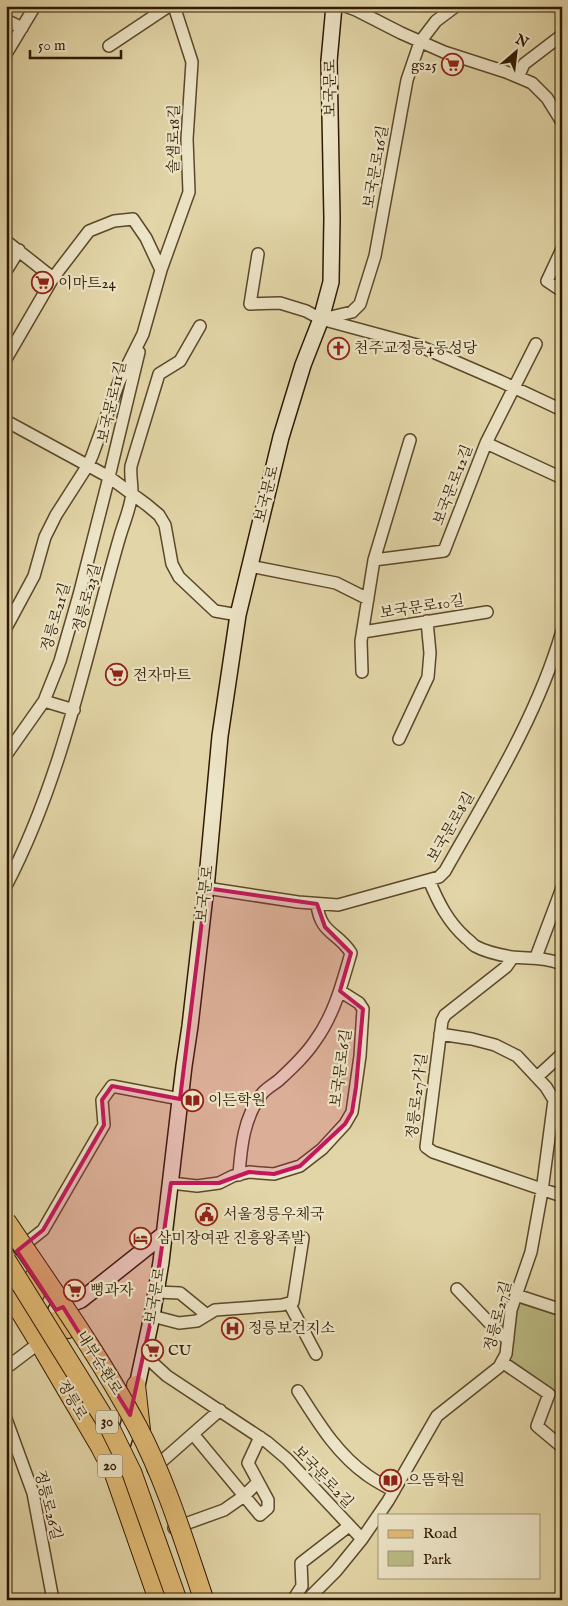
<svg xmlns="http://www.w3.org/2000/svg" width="568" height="1606" viewBox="0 0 568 1606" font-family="'IM FELL English','Noto Serif KR',serif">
  <rect width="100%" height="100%" fill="#e2d5a7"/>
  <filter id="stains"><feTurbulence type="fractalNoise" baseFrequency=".004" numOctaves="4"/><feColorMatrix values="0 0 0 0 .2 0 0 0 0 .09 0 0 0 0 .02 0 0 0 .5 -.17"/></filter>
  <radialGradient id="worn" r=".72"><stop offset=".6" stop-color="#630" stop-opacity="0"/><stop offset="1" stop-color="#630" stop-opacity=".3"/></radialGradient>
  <!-- green -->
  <path fill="#babb83" stroke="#746a42" d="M 519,1303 L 562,1317 L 562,1399 L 507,1361 L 516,1312 Z"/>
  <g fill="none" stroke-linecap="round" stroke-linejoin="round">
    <defs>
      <path id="minor" d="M 345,6 L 356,10 L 401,33 L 444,52 L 506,72 L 532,83 L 547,98 L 562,122
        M 6,20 L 22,28
        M 109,46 L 169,6
        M 6,54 L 35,6
        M 518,77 L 524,64 L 562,35
        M 6,241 L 53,278
        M 562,249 L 547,281 L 562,291
        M 258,254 L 250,304 L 280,303 L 306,311 L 321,319 L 417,345 L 500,381 L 562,410
        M 161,270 L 189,192 L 187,139 L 192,62 L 174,6
        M 6,271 L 19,250
        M 322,319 L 352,312 L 360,304 L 375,256 L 407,80 L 420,42 L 436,21 L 456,6
        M 6,359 L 53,278 L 89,231 L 114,221 L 133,219 L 146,238 L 161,270 L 143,334 L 119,382 L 92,456 L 88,465 L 56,515 L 45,537 L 34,576 L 6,628
        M 6,421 L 109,477 L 147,505 L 159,515 L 165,525 L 172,564 L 179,577 L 215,611 L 238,615
        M 486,443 L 562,478
        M 374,560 L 444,551 L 486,443 L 536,344
        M 250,566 L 336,583 L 368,599
        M 363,632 L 487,612
        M 362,672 L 361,641 L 374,560 L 410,440
        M 44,701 L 74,710
        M 399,739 L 428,677 L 430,653 L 427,621
        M 6,755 L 44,701 L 60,661 L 79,595 L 109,477 L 139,352
        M 429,880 C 438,902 448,922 466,938 C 469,940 472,944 475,946 C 486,952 500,955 512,957 C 530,959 544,957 562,964
        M 6,886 C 50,802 74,709 98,617 C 105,590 112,563 120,536 C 124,522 131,507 132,492 C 132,483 130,475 131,466 L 159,374 L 180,361 L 200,326
        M 206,888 L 298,902 L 338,905 L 439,877 L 445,871 C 489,793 537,717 562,631
        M 513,957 L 506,967 L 445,1015 L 442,1021 L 426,1147 L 433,1152 L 562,1196
        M 536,957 L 562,888
        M 537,1077 L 562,1054
        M 239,1175 C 241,1146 244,1118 261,1095 C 265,1089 273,1085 279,1080 C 292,1068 305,1056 315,1041 C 334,1015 342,984 351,953 C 338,932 320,934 317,904
        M 171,1183 L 197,1186 L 219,1183 L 233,1176 L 249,1172 L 274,1174 L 300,1166 L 322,1149 L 345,1124 L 352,1112 L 360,1056 L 363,1009 L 359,1003 L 340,991
        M 19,1249 L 43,1230 L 104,1125 L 102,1100 L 112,1086 L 180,1099
        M 457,1289 L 500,1334 L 508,1339
        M 156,1292 L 180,1293 L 207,1315
        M 516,1295 L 562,1310
        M 289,1303 L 316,1354
        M 152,1316 L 179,1323 L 197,1321 L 215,1310 L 282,1305 L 293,1302 L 303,1238
        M 143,1354 L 167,1376 L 267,1442 L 287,1459 L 362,1539
        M 502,1362 L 549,1394 L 537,1426 L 562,1447
        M 6,1368 L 39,1343
        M 298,1391 C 318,1422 336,1453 367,1475 C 375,1481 385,1486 394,1491
        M 6,1419 L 33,1493 L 53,1600
        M 193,1434 L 260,1515 L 268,1508 L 268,1500 L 248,1463 L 260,1437
        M 153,1469 L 220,1410
        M 174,1528 L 224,1510 L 244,1496 L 258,1482
        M 293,1600 L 302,1586 L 301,1563 L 349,1526
        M 307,1600 L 336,1571 L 362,1539 L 388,1501 L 437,1416 L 499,1367 L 506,1354 L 511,1310 L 531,1252 L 542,1191 L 554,1100 L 546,1087 L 517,1056 L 495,1045 L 472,1039 L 440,1034"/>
      <path id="secondary" d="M 56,1310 L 81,1300 L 164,1234
        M 119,1456 L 129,1423 L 152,1316 L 161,1262 L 184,1066 L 190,1026 L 207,878 L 220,736 L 238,615 L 281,437 L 303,365 L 321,319 L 331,282 L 332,218 L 329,61 L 334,6"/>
      <path id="primary" d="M 6,1289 L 39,1343 L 100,1447 L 114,1474 L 158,1600
        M 19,1297 L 25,1300 L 32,1299 C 38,1292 36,1286 34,1277
        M 40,1336 L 41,1329 L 48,1322 L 55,1321 L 68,1329
        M 136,1385 L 141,1430"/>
    </defs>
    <!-- minor casing -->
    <use href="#minor" stroke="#5b482a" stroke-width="14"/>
    <!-- secondary casing -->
    <use href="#secondary" stroke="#2e1900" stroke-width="18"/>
    <!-- primary casing -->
    <use href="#primary" stroke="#2e1900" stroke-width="20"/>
    <!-- minor -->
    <use href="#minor" stroke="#ece4c6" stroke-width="11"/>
    <!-- secondary -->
    <use href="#secondary" stroke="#ece4c6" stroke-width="15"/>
    <!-- primary -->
    <use href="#primary" stroke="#e1ba74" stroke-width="18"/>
    <defs>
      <path id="trunk-bridge" d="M 6,1221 C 51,1288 99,1355 137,1426 C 166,1481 184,1541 204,1600
        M 6,1260 L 109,1426 L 132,1473 L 177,1600"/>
    </defs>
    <!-- trunk-bridge casing -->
    <use href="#trunk-bridge" stroke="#2e1900" stroke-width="21" stroke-linecap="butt"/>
    <!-- trunk-bridge -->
    <use href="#trunk-bridge" stroke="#e1ba74" stroke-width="19"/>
  </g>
  <!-- marked area -->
  <path fill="#c2185b" fill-opacity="0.2" stroke="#c2185b" stroke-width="4" stroke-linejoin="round" d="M 206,888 L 317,904 L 325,927 L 351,953 L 340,991 L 363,1009 L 356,1087 L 352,1112 L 345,1124 L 300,1166 L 274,1174 L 249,1172 L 219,1183 L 171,1183 L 152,1316 L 130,1415 L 63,1307 L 56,1310 L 17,1251 L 43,1230 L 104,1125 L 102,1100 L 112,1086 L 180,1099 Z"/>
  <!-- icons -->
  <defs>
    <symbol id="supermarket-ring" viewBox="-11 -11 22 22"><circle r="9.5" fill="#ece4c6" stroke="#8f2418" stroke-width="1.5"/><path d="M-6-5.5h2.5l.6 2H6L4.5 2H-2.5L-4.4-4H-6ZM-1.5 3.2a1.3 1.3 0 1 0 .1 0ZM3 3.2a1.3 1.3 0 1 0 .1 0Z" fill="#8f2418"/></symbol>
    <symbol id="church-ring" viewBox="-11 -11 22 22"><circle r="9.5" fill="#ece4c6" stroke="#8f2418" stroke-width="1.5"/><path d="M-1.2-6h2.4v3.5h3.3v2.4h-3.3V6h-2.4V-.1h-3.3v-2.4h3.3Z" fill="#8f2418"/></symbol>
    <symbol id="library-ring" viewBox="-11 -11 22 22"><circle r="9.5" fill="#ece4c6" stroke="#8f2418" stroke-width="1.5"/><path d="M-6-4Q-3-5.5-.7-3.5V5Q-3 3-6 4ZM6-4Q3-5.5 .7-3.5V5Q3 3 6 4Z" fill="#8f2418"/></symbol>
    <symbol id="civic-ring" viewBox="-11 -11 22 22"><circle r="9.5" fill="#ece4c6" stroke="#8f2418" stroke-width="1.5"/><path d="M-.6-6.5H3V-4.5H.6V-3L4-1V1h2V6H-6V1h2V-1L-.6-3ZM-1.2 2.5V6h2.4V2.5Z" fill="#8f2418"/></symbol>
    <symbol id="hotel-ring" viewBox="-11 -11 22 22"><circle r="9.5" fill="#ece4c6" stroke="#8f2418" stroke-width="1.5"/><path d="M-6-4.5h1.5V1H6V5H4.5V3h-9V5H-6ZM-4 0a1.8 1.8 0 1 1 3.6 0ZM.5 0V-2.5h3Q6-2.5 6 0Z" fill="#8f2418"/></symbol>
    <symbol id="hospital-ring" viewBox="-11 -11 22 22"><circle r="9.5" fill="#ece4c6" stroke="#8f2418" stroke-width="1.5"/><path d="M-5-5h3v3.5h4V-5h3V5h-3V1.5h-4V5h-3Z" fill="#8f2418"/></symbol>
  </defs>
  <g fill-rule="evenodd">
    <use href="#supermarket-ring" x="440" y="52" width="25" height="25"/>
    <use href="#supermarket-ring" x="30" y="270" width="25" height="25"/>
    <use href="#church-ring" x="326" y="336" width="25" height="25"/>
    <use href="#supermarket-ring" x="104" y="662" width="25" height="25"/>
    <use href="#library-ring" x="180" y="1088" width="25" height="25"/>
    <use href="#civic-ring" x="194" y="1202" width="25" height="25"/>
    <use href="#hotel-ring" x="128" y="1226" width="25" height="25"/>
    <use href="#supermarket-ring" x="62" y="1278" width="25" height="25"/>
    <use href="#hospital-ring" x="220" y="1316" width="25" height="25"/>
    <use href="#supermarket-ring" x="140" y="1338" width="25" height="25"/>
    <use href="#library-ring" x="378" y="1468" width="25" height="25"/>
  </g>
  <g text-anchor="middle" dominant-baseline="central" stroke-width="4.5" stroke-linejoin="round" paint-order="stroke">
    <!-- shield labels -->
    <g fill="#ece4c6" stroke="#67563b" stroke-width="1">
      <rect x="96" y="1410.5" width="22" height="23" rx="4"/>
      <rect x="97.5" y="1454.5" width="25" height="23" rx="4"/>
    </g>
    <g font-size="14" font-weight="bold" fill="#2e1900">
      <text x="107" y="1422">30</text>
      <text x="110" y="1466">20</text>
    </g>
    <!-- poi labels -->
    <g font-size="15" fill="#2e1900" stroke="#ece4c6" text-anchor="start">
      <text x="437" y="65" text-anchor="end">gs25</text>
      <text x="58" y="283">이마트24</text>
      <text x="354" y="348">천주교정릉4동성당</text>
      <text x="133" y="675">전자마트</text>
      <text x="208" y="1100">이든학원</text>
      <text x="223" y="1214">서울정릉우체국</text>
      <text x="157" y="1238">삼미장여관 진흥왕족발</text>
      <text x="90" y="1290">뻥과자</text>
      <text x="248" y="1328">정릉보건지소</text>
      <text x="168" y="1350">CU</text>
      <text x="407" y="1480">으뜸학원</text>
    </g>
    <!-- street labels -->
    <g font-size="15" fill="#2e1900" stroke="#ece4c6">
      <text transform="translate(330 88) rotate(-90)">보국문로</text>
      <text transform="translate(174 139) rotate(-89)">솔샘로18길</text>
      <text transform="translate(376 167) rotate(-80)">보국문로16길</text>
      <text transform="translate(112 402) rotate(-77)">보국문로11길</text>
      <text transform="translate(453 485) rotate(-69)">보국문로12길</text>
      <text transform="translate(267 494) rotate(-76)">보국문로</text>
      <text transform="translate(87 598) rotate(-75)">정릉로23길</text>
      <text transform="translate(422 607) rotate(-9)">보국문로10길</text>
      <text transform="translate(56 617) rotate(-74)">정릉로21길</text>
      <text transform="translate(451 827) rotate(-60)">보국문로8길</text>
      <text transform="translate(205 894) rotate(-83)">보국문로</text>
      <text transform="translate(341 1068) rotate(-82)">보국문로6길</text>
      <text transform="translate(417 1096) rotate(-83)">정릉로27가길</text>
      <text transform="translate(155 1296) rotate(-80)">보국문로</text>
      <text transform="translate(498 1316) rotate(-76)">정릉로27길</text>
      <text transform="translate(99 1363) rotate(58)">내부순환로</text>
      <text transform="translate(72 1400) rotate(60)">정릉로</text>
      <text transform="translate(323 1477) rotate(46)">보국문로2길</text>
      <text transform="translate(48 1505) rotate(76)">정릉로26길</text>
    </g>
  </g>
  <!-- margin -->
  <rect width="568" height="1606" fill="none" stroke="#e2d5a7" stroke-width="25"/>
  <rect x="8" y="8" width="553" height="1591" fill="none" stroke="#2e1900" stroke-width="2.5"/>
  <rect x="12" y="12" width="543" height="1581" fill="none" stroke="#2e1900"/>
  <!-- legend -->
  <rect x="378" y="1514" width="162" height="65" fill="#ece4c6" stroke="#a09377"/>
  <rect x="388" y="1530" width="25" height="8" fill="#e1ba74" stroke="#a09377"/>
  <text x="423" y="1538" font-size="15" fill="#2e1900">Road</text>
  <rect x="388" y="1551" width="25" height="15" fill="#babb83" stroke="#a09377"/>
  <text x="423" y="1564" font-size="15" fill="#2e1900">Park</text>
  <!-- north arrow -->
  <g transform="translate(516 52) rotate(28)" stroke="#ece4c6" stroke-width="4" paint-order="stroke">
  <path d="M0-4L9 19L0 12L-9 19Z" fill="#2e1900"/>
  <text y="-8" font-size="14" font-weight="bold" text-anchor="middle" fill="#2e1900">N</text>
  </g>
  <!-- scale -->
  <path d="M30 50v8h91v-8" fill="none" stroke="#2e1900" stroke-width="2.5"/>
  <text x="38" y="50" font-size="15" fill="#2e1900" stroke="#ece4c6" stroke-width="4" paint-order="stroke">50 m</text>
  <rect width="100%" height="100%" filter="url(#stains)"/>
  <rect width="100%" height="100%" fill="url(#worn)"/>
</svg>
